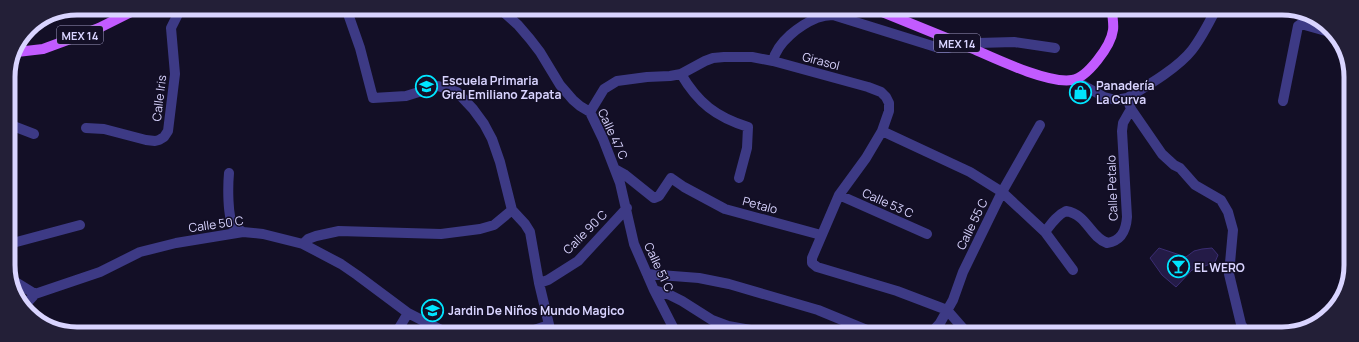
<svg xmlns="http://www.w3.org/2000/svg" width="1359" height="342" viewBox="0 0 1359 342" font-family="Manrope,sans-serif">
  <rect width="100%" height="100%" fill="#130f26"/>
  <!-- building -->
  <path fill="#241b47" stroke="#3b2d73" d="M 1159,248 L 1186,257 L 1194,251 L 1202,249 L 1212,248 L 1218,255 L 1215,262 L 1205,266 L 1192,270 L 1176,287 L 1162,275 L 1150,258 Z"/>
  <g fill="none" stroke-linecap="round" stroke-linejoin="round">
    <!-- minor -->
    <path stroke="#3d3a85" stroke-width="10" d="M 346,8 L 360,48 L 373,98 L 406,96 L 438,86 L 457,92 L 473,109 L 484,124 L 492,139 L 500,162 L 512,210 L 525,224 L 530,232 L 539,283 L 551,333
      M 499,8 L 518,25 L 530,39 L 540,52 L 560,85 L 573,100 L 580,106 L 590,112 L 603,139 L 620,183 L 634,244 L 654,290 L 676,333
      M 773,61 C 777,42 800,25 817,18 C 822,16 828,15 833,15 L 939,48 L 948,48 L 960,44 L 978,43 L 1014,42 L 1055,48
      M 681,74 C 698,103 716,117 748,127 L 747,148 L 739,178
      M 1074,80 L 1104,97 L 1116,100 L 1127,98 L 1131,109 L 1162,154 L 1174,165 L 1180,168 L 1195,185 L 1221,200 L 1228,212 L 1233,230 L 1229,274 L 1241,324 L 1247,334
      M 1127,98 C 1147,86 1178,68 1192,50 C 1202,37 1209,23 1216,9
      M 1283,101 L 1298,26 L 1301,24 L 1333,33
      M 590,112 L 604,89 L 617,81 L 647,77 L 670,76 L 681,74 L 705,61 L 713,58 L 724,57 L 752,57 L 773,61 L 868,87 L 881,92 L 886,97 L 889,103 L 889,111 L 882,131 L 866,158 L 839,195 L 812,258 L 812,263 L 817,267 L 897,291 L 947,310 L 968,334
      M 8,124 L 34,134
      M 86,128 L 104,129 L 146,140 L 155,141 L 159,140 L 164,137 L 168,131 L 175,74 L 171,28 L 181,8
      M 882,131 L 970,172 L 1002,192 L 1045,232 L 1073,270
      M 615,169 L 624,174 L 654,198 L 659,196 L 671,178 L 684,187 L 725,209 L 821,235
      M 229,173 C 228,184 227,218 234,227 C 236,229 241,230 243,232
      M 839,195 L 927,234
      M 1045,232 C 1051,224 1057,215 1066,211 C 1088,215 1089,236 1107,243 C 1121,241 1126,231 1127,217 L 1122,131 L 1123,123 L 1131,109
      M 9,244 L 80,225
      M 303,244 L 308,239 L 316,236 L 339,231 L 441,234 L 480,229 L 494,225 L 512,210
      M 647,274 L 699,278 L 729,284 L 818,310 L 874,333
      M 9,278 L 35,294
      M 539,283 L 548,280 L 578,261 L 627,208
      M 654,290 L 670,295 L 682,301 L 712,320 L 728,326 L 768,333
      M 24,306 L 35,294 L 100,272 L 140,252 L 176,243 L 243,232 L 263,234 L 303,244 L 341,264 L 357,275 L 408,313 L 447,333
      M 396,333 L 408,313
      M 519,333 L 534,330 L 549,325
      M 930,334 L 940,323 L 953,300 L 963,272 L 1002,192 L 1040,125"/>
    <!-- major -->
    <path stroke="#c25bff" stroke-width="10" d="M 875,9 C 907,22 939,35 971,48 C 994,58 1048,84 1072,80 C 1087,78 1111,46 1113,30 C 1114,24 1112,16 1112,9
      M 17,52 L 43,49 L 73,38 L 99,28 L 139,8"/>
  </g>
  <!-- icons -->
  <defs>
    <symbol id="school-ring" viewBox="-11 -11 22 22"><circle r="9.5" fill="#130f26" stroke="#00e5ff" stroke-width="1.5"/><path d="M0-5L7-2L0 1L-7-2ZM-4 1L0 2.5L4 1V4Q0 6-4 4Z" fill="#00e5ff"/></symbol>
    <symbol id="shop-ring" viewBox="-11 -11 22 22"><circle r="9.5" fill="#130f26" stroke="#00e5ff" stroke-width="1.5"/><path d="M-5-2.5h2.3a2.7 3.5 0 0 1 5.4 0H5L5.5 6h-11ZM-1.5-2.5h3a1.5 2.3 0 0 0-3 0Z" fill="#00e5ff"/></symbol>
    <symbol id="bar-ring" viewBox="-11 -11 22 22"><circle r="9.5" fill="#130f26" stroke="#00e5ff" stroke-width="1.5"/><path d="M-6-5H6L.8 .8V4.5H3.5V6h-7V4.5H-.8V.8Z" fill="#00e5ff"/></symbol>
  </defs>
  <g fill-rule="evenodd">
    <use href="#school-ring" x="414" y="74" width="25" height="25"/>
    <use href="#shop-ring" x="1068" y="80" width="25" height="25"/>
    <use href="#bar-ring" x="1166" y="254" width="25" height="25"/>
    <use href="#school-ring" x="420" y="298" width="25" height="25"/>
  </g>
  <g text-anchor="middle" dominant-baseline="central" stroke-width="3" stroke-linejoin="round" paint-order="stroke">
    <!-- shield labels -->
    <g fill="#130f26" stroke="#9e99be" stroke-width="1">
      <rect x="57" y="26" width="46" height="18" rx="3"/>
      <rect x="934" y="34" width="46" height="18" rx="3"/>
    </g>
    <g font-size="11" font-weight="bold" fill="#d9d4ff">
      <text x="80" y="35">MEX 14</text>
      <text x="957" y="43">MEX 14</text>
    </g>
    <!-- street labels -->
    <g font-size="12" fill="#d9d4ff" stroke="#130f26">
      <text transform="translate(821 61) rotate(15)">Girasol</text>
      <text transform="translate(159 98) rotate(-83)">Calle Iris</text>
      <text transform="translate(613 134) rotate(65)">Calle 47 C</text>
      <text transform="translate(1112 188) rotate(-92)">Calle Petalo</text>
      <text transform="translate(888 203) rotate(24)">Calle 53 C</text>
      <text transform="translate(760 205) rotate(15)">Petalo</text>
      <text transform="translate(216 224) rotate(-8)">Calle 50 C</text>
      <text transform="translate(972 224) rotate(-64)">Calle 55 C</text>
      <text transform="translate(585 232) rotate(-45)">Calle 90 C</text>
      <text transform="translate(659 267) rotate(65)">Calle 51 C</text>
    </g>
    <!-- poi labels -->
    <g font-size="12" font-weight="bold" fill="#d9d4ff" stroke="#130f26" text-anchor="start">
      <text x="442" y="80">Escuela Primaria<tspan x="442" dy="14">Gral Emiliano Zapata</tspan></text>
      <text x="1096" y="85">Panadería<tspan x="1096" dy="14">La Curva</tspan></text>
      <text x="1194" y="267">EL WERO</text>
      <text x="448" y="310">Jardin De Niños Mundo Magico</text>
    </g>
  </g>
  <!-- crop -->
  <path d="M0 0H1359V342H0ZM77 15H1282A62 62 0 0 1 1344 77V265A62 62 0 0 1 1282 327H77A62 62 0 0 1 15 265V77A62 62 0 0 1 77 15Z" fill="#231f37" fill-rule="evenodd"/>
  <path fill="none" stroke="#d9d4ff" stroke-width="5" d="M77 15H1282A62 62 0 0 1 1344 77V265A62 62 0 0 1 1282 327H77A62 62 0 0 1 15 265V77A62 62 0 0 1 77 15Z"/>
</svg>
